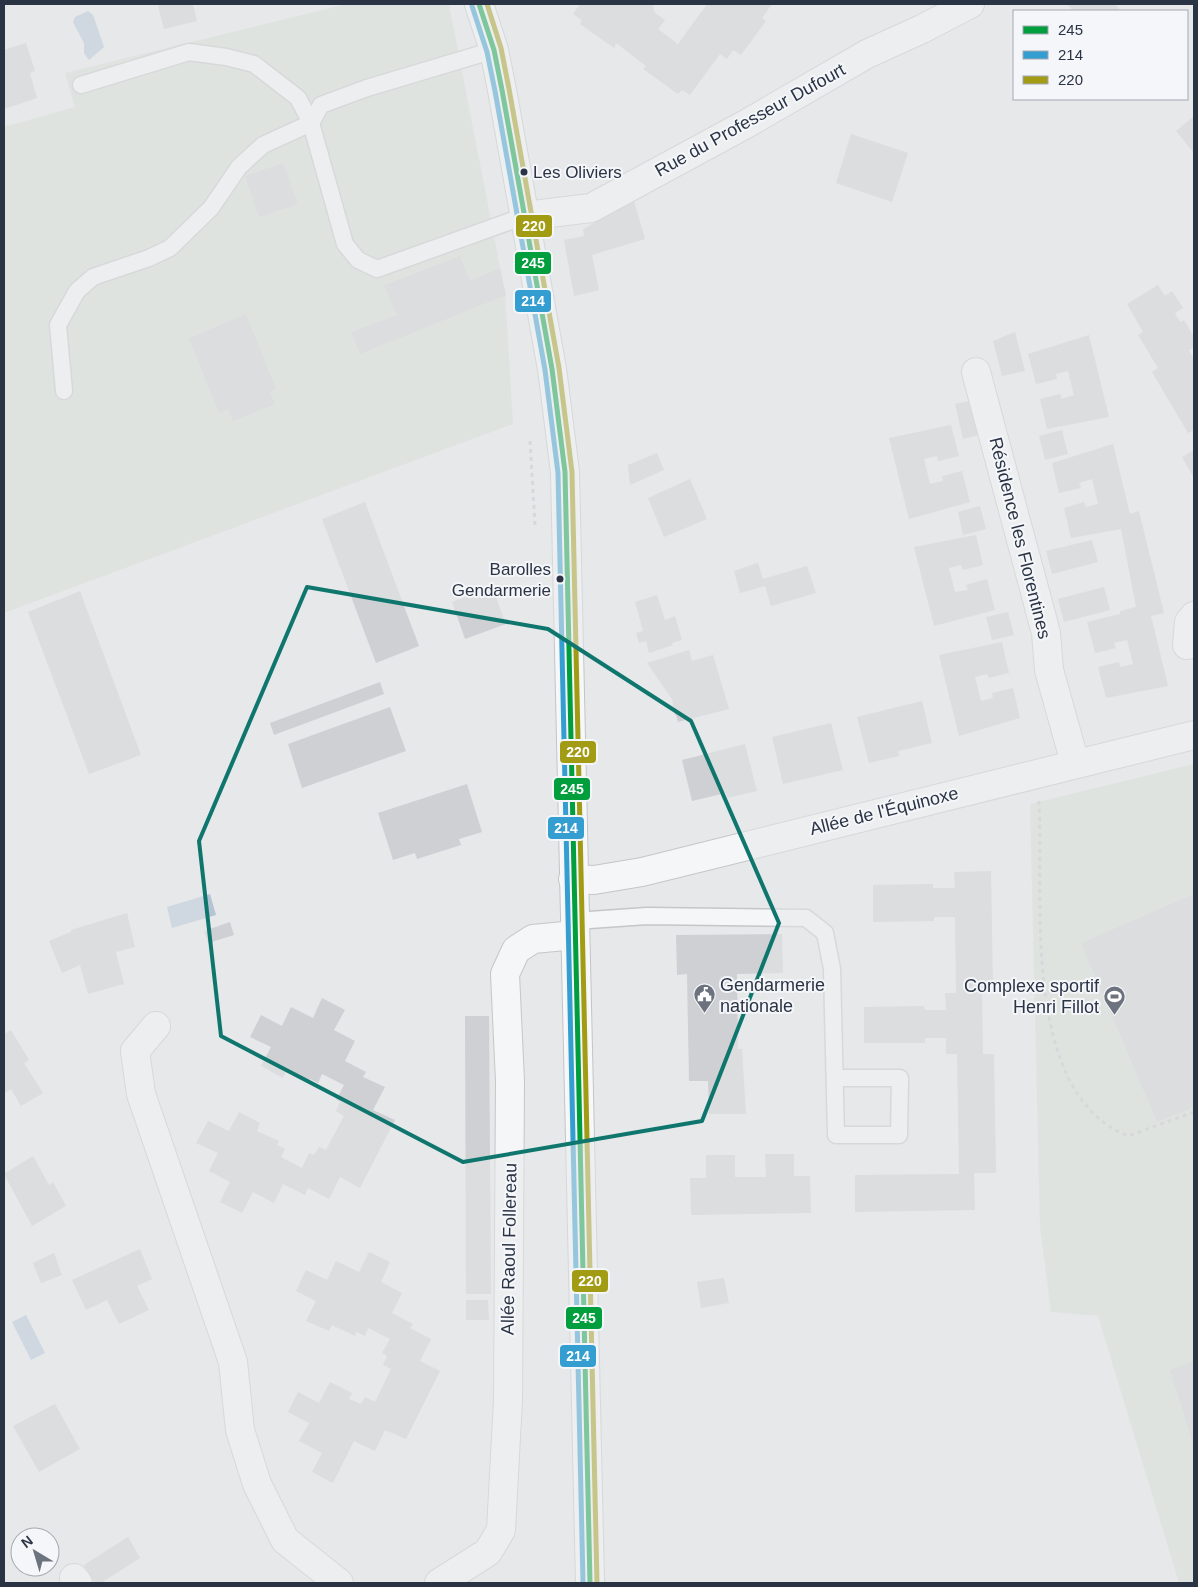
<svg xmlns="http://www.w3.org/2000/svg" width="1198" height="1587" viewBox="0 0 1198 1587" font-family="Helvetica,sans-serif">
  <rect width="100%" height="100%" fill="#e6e8ea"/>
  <!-- green -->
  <path fill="#d6ded6" d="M 347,4 L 449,4 L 505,293 L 513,424 L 4,613 L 4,127 L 75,107 L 65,73 Z
    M 1194,764 L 1194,1583 L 1179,1583 L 1098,1316 L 1051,1312 L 1040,1227 L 1030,804 Z"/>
  <!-- water -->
  <path fill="#b4c4d5" d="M 88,11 L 93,15 L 104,47 L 89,60 L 84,53 L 84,43 L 73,22 L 75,17 Z
    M 210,894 L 216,915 L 172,928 L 167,907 Z
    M 26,1315 L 45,1353 L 31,1360 L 12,1322 Z"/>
  <!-- building -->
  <path fill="#ced0d3" d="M 163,4 L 193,4 L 197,21 L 164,29 L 158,6 Z
    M 580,4 L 653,4 L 654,12 L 665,20 L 658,29 L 678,44 L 707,4 L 772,4 L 762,18 L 766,21 L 741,55 L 733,50 L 727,59 L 720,54 L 690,95 L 682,90 L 678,94 L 643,69 L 646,66 L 616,43 L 614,48 L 580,24 L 582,20 L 573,14 Z
    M 1067,4 L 1115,4 L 1121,11 L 1073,11 Z
    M 26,43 L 35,71 L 30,73 L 37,98 L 4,109 L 4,50 Z
    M 1194,116 L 1194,153 L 1176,131 Z
    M 851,134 L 908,153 L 892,202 L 836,183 Z
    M 283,163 L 298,204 L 259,217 L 245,176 Z
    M 634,201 L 645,239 L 592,255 L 599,290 L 574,296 L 564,240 L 584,236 L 583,229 Z
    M 460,256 L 470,281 L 500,268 L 506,295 L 360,354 L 351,332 L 397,315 L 384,285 Z
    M 1158,285 L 1165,296 L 1172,291 L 1183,308 L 1175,313 L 1180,322 L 1184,320 L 1194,337 L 1194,347 L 1189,350 L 1194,360 L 1194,430 L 1188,433 L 1152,372 L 1158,368 L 1138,335 L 1143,332 L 1127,304 Z
    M 246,314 L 276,389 L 270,392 L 275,404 L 233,421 L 228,409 L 219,413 L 189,338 Z
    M 1015,332 L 1025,371 L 1002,376 L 993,341 Z
    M 1089,335 L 1109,417 L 1047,429 L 1040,399 L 1060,394 L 1062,399 L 1074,395 L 1068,371 L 1056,374 L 1057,379 L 1036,384 L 1028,354 Z
    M 978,399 L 986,433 L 963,439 L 955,404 Z
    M 951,425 L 959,456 L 938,461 L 937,456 L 924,459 L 930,484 L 943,481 L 942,476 L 962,471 L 970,502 L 909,519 L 889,438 Z
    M 1062,430 L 1068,454 L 1045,460 L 1039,436 Z
    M 1113,444 L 1130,514 L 1139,511 L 1164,613 L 1151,616 L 1168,686 L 1106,698 L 1098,667 L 1119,662 L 1120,667 L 1133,664 L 1127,640 L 1114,643 L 1116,648 L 1095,653 L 1087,622 L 1120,614 L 1120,611 L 1136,607 L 1121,529 L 1071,538 L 1064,508 L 1084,502 L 1086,507 L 1098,504 L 1092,479 L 1079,483 L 1081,488 L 1059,493 L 1052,463 Z
    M 1194,450 L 1194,478 L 1182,457 Z
    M 657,453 L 664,470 L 630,485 L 628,465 Z
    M 690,479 L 707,519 L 664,537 L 648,498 Z
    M 365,502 L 419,646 L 376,663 L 322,519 Z
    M 980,506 L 986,529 L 963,535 L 958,512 Z
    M 976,535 L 983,565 L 963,570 L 961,565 L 949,568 L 955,592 L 968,590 L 966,585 L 987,579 L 995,610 L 934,626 L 914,547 Z
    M 1092,540 L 1098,562 L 1052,574 L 1046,551 Z
    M 758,563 L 763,579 L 807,566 L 816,593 L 771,606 L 765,586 L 740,593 L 734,571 Z
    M 492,587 L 506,624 L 465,639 L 452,602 Z
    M 1104,587 L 1110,610 L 1064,622 L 1058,599 Z
    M 80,591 L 141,755 L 89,774 L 28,612 Z
    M 657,595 L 665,620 L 675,616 L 682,640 L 672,643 L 673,645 L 649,653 L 646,641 L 639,643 L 636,633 L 643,631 L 635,602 Z
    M 1008,612 L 1014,635 L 992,640 L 986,617 Z
    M 1002,642 L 1009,673 L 989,678 L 987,674 L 975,677 L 981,701 L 993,698 L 992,693 L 1013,688 L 1020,718 L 959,736 L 939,655 Z
    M 689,650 L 692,661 L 713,655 L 729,709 L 678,722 L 676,715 L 675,715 L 672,699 L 647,663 Z
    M 380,682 L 384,694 L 274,735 L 270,723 Z
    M 922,701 L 932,743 L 898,751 L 899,756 L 869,763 L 857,717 Z
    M 390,707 L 406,751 L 302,788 L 288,744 Z
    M 831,723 L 843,770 L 783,784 L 772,737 Z
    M 745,744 L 757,791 L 727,798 L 726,793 L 692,801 L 682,760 Z
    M 467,784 L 482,832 L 459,839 L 461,845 L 417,859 L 415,853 L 393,860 L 378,813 Z
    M 991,871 L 993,993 L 982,993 L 983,1054 L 994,1054 L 996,1173 L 974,1173 L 975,1210 L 855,1212 L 855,1175 L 959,1174 L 957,1054 L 946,1054 L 946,1038 L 925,1038 L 925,1043 L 864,1043 L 864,1007 L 924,1006 L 925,1010 L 946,1010 L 945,993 L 956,993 L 955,917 L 934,917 L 934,921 L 873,922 L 873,885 L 933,884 L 933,888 L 955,888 L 954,872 Z
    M 1194,894 L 1194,1107 L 1157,1122 L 1081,943 Z
    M 127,913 L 135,947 L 116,952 L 124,984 L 88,994 L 80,965 L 62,973 L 49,941 L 71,932 L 71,930 Z
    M 230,922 L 234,935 L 208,943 L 204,931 Z
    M 782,934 L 783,973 L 737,974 L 738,1049 L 742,1049 L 746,1114 L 709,1114 L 708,1081 L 689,1081 L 687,974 L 677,975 L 676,935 Z
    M 322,998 L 345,1010 L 334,1030 L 355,1041 L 345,1061 L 366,1072 L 363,1077 L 385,1087 L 373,1110 L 395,1120 L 360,1188 L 340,1177 L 329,1199 L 308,1188 L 305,1195 L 283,1184 L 274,1203 L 253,1192 L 242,1213 L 220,1202 L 230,1182 L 209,1171 L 218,1153 L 196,1143 L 208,1121 L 229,1131 L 239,1112 L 260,1123 L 257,1131 L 279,1141 L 277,1145 L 285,1149 L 281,1157 L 302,1168 L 309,1153 L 314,1155 L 319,1147 L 326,1150 L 344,1116 L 336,1111 L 340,1102 L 336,1100 L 344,1085 L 322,1074 L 318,1083 L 310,1079 L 308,1081 L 287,1070 L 283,1078 L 261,1066 L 271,1047 L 250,1037 L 261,1015 L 282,1026 L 291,1007 L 313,1018 Z
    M 465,1016 L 489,1016 L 491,1294 L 466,1294 Z
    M 11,1030 L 29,1060 L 24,1063 L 43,1093 L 21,1106 L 11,1089 L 4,1094 L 4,1034 Z
    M 765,1154 L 794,1154 L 794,1176 L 810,1176 L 811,1213 L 691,1215 L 690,1178 L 706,1178 L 706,1155 L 735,1155 L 735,1177 L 766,1177 Z
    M 33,1156 L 49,1185 L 53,1182 L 66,1206 L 32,1226 L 4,1174 Z
    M 140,1249 L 152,1279 L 137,1286 L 149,1310 L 119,1324 L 107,1300 L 86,1310 L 72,1280 Z
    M 369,1252 L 390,1262 L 381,1282 L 402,1293 L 392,1313 L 413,1324 L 410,1328 L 431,1339 L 420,1361 L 440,1371 L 406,1439 L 385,1430 L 375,1451 L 354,1441 L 333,1483 L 312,1472 L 322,1453 L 299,1441 L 309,1423 L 288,1412 L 298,1392 L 319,1403 L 330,1382 L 352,1393 L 349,1399 L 361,1404 L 365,1397 L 375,1402 L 391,1369 L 383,1365 L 387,1356 L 382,1353 L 390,1339 L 368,1328 L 365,1336 L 356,1332 L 355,1336 L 332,1325 L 329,1331 L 306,1321 L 316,1301 L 296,1291 L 306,1270 L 327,1280 L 336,1261 L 359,1272 Z
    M 54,1253 L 62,1275 L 41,1283 L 33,1263 Z
    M 724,1278 L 729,1303 L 701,1308 L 697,1282 Z
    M 466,1300 L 488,1300 L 489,1320 L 466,1320 Z
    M 1194,1361 L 1194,1447 L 1170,1370 Z
    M 55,1404 L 80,1449 L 39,1472 L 13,1426 Z
    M 128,1537 L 140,1558 L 104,1581 L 107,1583 L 95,1583 L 84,1565 Z"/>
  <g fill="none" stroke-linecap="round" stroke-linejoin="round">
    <defs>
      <path id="service" d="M 81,85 L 189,52 L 226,57 L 254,64 L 298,98 L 311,123 L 345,244 L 358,260 L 377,269 L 525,216
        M 64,391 L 58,325 L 77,291 L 93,277 L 149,258 L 170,248 L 211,208 L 239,167 L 263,145 L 311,123 L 321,105 L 367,88 L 494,50
        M 575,921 L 647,916 L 806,918 L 825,933 L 832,969 L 836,1135 L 899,1135 L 900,1078 L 836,1078"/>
      <path id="minor" d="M 525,216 L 591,208 L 746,124 L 867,54 L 922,29 L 970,4
        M 976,372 L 1046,633 L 1049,670 L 1075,763
        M 1187,645 L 1189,622 L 1194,616
        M 573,879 L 594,880 L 642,872 L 1194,735
        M 156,1026 L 135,1051 L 141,1094 L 233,1362 L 240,1430 L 257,1484 L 285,1540 L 339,1583
        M 74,1578 L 78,1583
        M 439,1583 L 488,1552 L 501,1530 L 508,1400 L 510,1081 L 505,974 L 516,950 L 533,939 L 575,935"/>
      <path id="primary" d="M 479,4 L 494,50 L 502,90 L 552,369 L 565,472 L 590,1583"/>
    </defs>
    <!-- service casing -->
    <use href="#service" stroke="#c4c6c8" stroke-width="19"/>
    <!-- minor casing -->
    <use href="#minor" stroke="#c4c6c8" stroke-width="30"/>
    <!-- primary casing -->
    <use href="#primary" stroke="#c2c5c8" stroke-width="30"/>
    <!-- path -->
    <path stroke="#c5c6ca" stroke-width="3" stroke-dasharray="4 4" stroke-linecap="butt" d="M 530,441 L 535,525
      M 1039,801 C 1044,895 1019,1093 1128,1136 L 1194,1112"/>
    <!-- service -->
    <use href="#service" stroke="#f5f6f7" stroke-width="16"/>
    <!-- minor -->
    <use href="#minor" stroke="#f5f6f7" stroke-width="28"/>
    <!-- primary -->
    <use href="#primary" stroke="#f8f8f8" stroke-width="28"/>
    <defs>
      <path id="bus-1" d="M 479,4 L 494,50 L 502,90 L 552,369 L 565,472 L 590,1583"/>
      <path id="bus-2" d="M 472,6 L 487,52 L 495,91 L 545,370 L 558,473 L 583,1583"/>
      <path id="bus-3" d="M 487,4 L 501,48 L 509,89 L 559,368 L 572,472 L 597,1583"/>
    </defs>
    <!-- bus-1 casing -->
    <use href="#bus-1" stroke="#f4f6f9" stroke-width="9"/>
    <!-- bus-2 casing -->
    <use href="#bus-2" stroke="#f4f6f9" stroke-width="9"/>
    <!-- bus-3 casing -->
    <use href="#bus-3" stroke="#f4f6f9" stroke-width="9"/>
    <!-- bus-1 -->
    <use href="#bus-1" stroke="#009e3d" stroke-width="5"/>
    <!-- bus-2 -->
    <use href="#bus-2" stroke="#359ed0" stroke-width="5"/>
    <!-- bus-3 -->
    <use href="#bus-3" stroke="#a29c15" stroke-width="5"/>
  </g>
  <!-- marked area -->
  <path d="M0 0H1198V1587H0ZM 307,587 L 548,629 L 691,721 L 779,923 L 702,1121 L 463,1162 L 221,1036 L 199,841 Z" fill="#e6e8ea" fill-opacity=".55" fill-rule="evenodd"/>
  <path fill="none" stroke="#0f766e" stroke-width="4" stroke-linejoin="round" d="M 307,587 L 548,629 L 691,721 L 779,923 L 702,1121 L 463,1162 L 221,1036 L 199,841 Z"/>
  <!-- icons -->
  <defs>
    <symbol id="civic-pin" viewBox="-11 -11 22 30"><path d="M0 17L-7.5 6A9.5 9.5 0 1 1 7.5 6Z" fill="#6c737f" stroke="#f4f6f9"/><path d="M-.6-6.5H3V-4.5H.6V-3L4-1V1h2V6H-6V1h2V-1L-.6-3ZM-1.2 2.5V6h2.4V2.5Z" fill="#fff"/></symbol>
    <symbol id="stadium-pin" viewBox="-11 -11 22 30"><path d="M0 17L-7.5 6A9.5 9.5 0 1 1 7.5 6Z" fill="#6c737f" stroke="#f4f6f9"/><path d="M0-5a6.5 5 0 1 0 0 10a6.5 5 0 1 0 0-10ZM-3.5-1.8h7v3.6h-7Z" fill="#fff"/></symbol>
  </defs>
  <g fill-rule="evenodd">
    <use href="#civic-pin" x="692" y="982" width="25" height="34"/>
    <use href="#stadium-pin" x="1102" y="984" width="25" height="34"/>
  </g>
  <!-- markers -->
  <g fill="#2b3445" stroke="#f4f6f9" stroke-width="2">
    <circle cx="524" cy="172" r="4.5"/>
    <circle cx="560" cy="579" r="4.5"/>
  </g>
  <g text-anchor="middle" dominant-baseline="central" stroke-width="4" stroke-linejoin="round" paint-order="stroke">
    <!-- bus labels -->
    <g font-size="17" fill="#2b3445" stroke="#f4f6f9" text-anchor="start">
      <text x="533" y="172">Les Oliviers</text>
      <text x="551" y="569" text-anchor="end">Barolles<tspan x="551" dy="21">Gendarmerie</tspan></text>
    </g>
    <!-- street labels -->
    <g font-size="18" fill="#2b3445" stroke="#f4f6f9">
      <text transform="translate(750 120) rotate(-29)">Rue du Professeur Dufourt</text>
      <text transform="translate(1020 538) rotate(76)">Résidence les Florentines</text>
      <text transform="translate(884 811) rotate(-14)">Allée de l'Équinoxe</text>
      <text transform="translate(509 1249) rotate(-89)">Allée Raoul Follereau</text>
    </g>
    <!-- poi labels -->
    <g font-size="18" fill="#2b3445" stroke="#f4f6f9" text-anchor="start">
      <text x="720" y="985">Gendarmerie<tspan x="720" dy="21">nationale</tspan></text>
      <text x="1099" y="986" text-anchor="end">Complexe sportif<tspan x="1099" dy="21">Henri Fillot</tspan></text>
    </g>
  </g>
  <g stroke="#f4f6f9" stroke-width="2">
    <rect x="515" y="214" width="38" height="24" rx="5" fill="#a29c15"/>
    <rect x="514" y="251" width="38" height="24" rx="5" fill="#009e3d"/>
    <rect x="514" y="289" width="38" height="24" rx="5" fill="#359ed0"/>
    <rect x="559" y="740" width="38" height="24" rx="5" fill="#a29c15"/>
    <rect x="553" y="777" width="38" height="24" rx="5" fill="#009e3d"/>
    <rect x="547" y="816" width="38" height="24" rx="5" fill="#359ed0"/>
    <rect x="571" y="1269" width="38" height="24" rx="5" fill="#a29c15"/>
    <rect x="565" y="1306" width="38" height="24" rx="5" fill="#009e3d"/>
    <rect x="559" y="1344" width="38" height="24" rx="5" fill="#359ed0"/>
  </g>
  <g font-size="14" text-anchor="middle" font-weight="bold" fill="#fff">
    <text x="534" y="231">220</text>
    <text x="533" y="268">245</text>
    <text x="533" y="306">214</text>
    <text x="578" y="757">220</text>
    <text x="572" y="794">245</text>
    <text x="566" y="833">214</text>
    <text x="590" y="1286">220</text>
    <text x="584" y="1323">245</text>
    <text x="578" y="1361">214</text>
  </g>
  <!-- border -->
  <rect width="1198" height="1587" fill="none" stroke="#2b3445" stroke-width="10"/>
  <!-- legend -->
  <rect x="1013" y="10" width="175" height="90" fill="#f4f6f9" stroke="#a4a8b1"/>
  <rect x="1023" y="26" width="25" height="8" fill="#009e3d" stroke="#a4a8b1"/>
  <text x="1058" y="35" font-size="15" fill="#2b3445">245</text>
  <rect x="1023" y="51" width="25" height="8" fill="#359ed0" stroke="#a4a8b1"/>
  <text x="1058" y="60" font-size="15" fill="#2b3445">214</text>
  <rect x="1023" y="76" width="25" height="8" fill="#a29c15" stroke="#a4a8b1"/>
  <text x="1058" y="85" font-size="15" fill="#2b3445">220</text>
  <!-- north arrow -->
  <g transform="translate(35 1552) rotate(322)"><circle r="24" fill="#f4f6f9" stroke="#a4a8b1"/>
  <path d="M0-4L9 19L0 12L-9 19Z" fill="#6c737f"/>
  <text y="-8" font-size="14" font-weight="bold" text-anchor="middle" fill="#2b3445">N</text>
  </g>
</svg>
